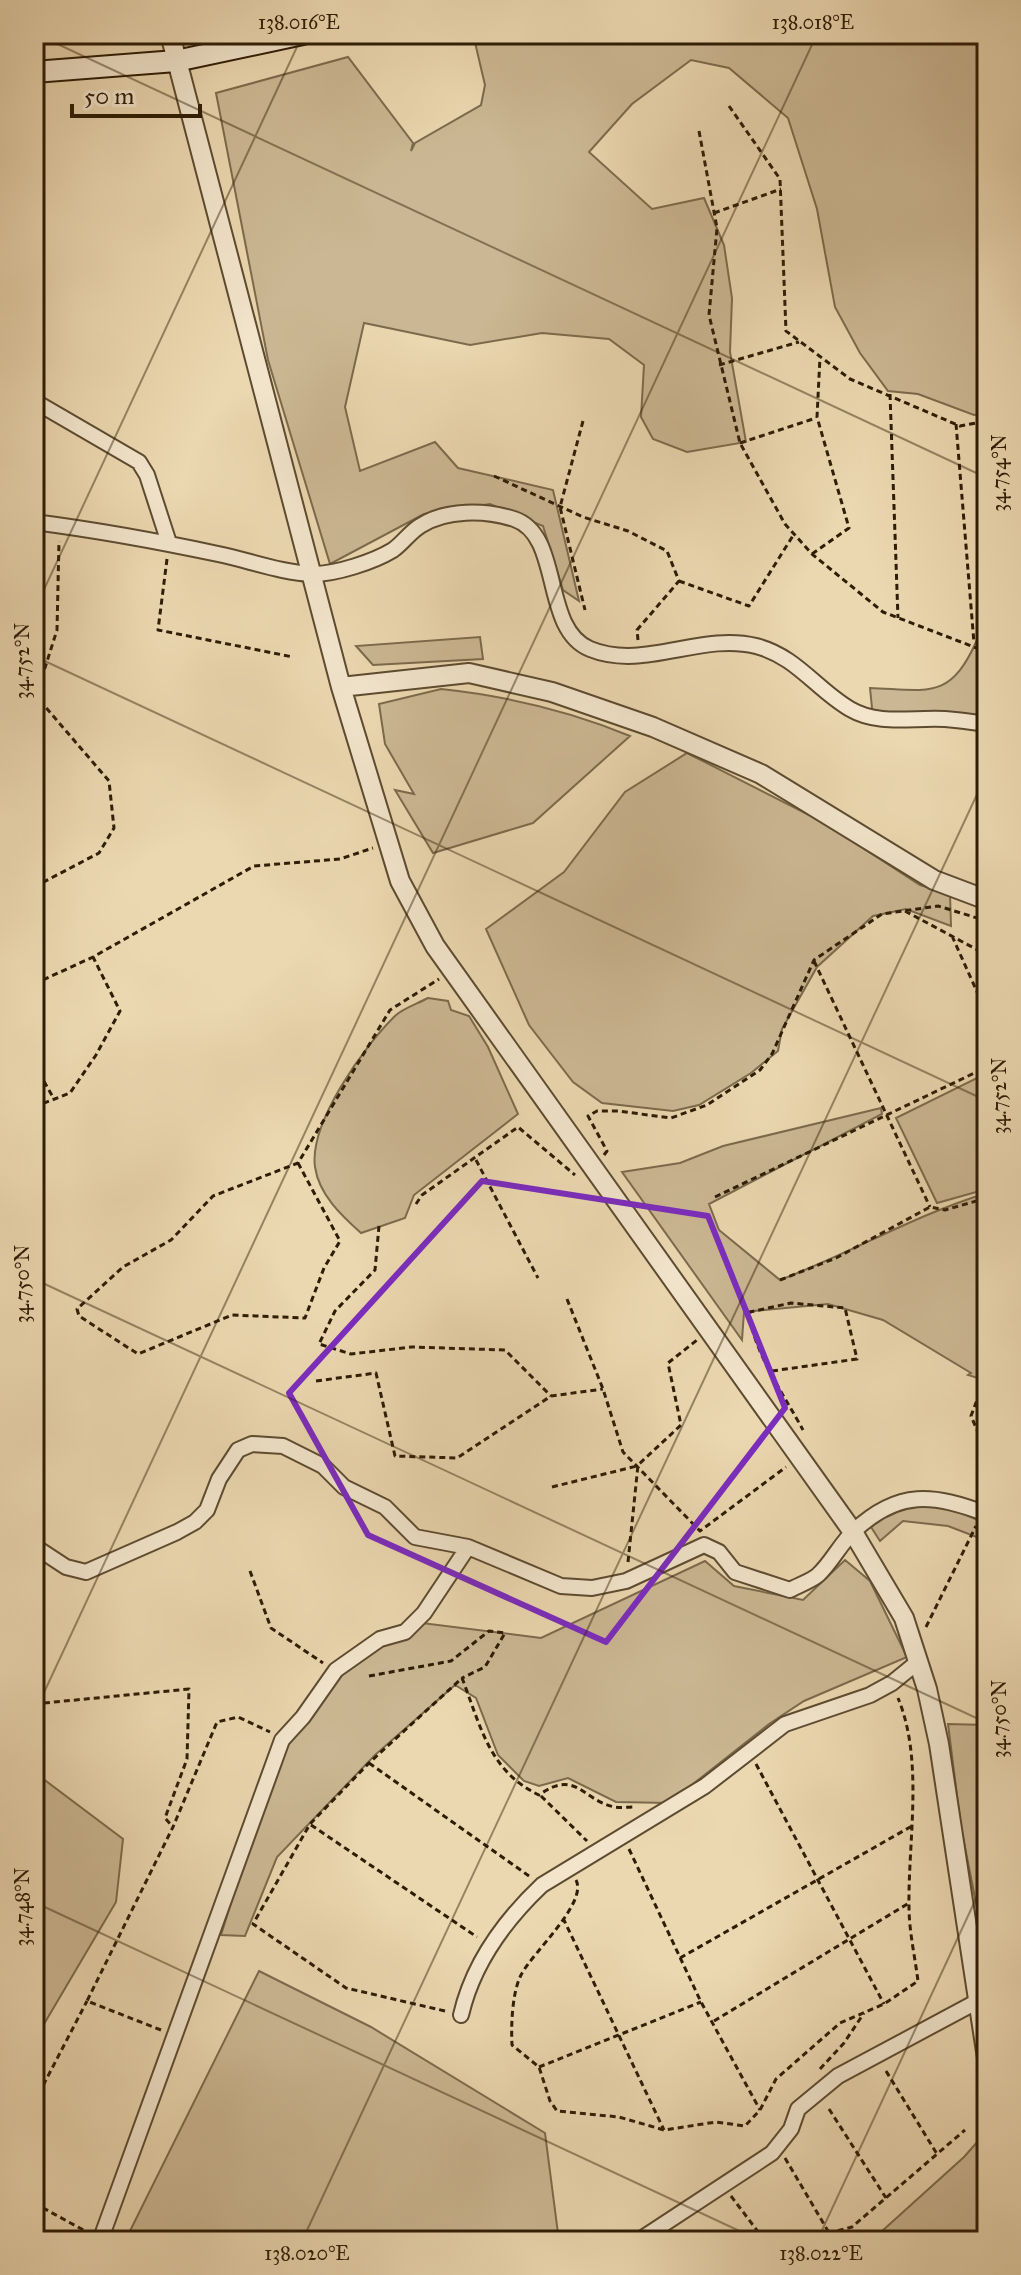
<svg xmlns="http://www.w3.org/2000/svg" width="1021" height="2275" viewBox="0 0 1021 2275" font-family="'IM FELL Great Primer',serif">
  <rect width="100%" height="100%" fill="#ebd7b0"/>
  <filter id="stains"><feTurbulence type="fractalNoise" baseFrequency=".0025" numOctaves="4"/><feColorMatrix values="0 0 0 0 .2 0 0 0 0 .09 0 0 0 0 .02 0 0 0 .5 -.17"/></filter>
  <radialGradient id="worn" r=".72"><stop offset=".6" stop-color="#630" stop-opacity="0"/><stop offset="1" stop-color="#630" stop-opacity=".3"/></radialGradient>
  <!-- green -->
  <path fill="#cbb793" stroke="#7c6a4c" stroke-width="2" d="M 473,34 L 987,34 L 987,413 L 974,415 L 918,394 L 888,391 L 860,353 L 835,307 L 817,209 L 788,118 L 729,68 L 691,60 L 632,104 L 589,152 L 652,209 L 704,198 L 724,245 L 732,298 L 730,352 L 746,442 L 687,452 L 653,439 L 641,417 L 644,365 L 609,339 L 542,333 L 470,345 L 364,323 L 345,407 L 360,471 L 435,442 L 458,468 L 553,490 L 579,601 L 563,590 L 543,526 L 490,504 L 424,514 L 330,564 L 268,360 L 216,93 L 348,57 L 413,143 L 411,151 L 415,143 L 481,105 L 485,85 Z
    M 480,637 L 483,659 L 373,665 L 356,646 Z
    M 987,638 L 987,723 L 873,718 L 870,688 C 928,690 950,701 977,640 Z
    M 441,689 C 507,696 570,711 630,736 L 533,823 L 433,853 L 395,790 L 414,794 L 385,744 L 379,704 Z
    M 687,753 L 823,822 L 920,885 L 950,894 L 951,926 L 906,909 L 873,916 L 817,967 L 782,1029 L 778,1051 L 751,1073 L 699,1105 L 673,1111 L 602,1103 L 573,1082 L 529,1025 L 486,929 L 564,872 L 625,792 Z
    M 428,998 L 448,1001 L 451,1010 L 469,1016 L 488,1047 L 518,1114 L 414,1195 L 405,1218 L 361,1233 C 342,1216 319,1195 315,1167 C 309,1123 364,1046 395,1016 C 403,1008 417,1004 428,998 Z
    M 987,1073 L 987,1189 L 937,1203 L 896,1118 Z
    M 881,1108 L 882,1114 L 709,1204 L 719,1230 L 780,1280 C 851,1253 915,1215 987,1193 L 987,1381 L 968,1375 L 971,1373 L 883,1320 L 828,1304 L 744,1312 L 742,1340 L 622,1172 L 680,1163 L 723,1146 Z
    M 919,1502 L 957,1511 L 987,1524 L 987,1541 L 948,1526 L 903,1521 L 880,1541 L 871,1527 L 892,1510 Z
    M 845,1560 L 870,1581 L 907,1657 L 804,1701 L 769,1724 L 669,1803 L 616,1802 L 568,1778 L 539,1786 L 524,1781 L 498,1755 L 476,1698 L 455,1685 L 375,1755 L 277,1857 L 245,1936 L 221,1935 L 280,1745 L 336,1670 L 422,1623 L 541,1638 L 705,1561 L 734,1586 L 803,1600 Z
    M 948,1724 L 987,1725 L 987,1959 L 961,1827 Z
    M 34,1772 L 123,1839 L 116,1902 L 34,2041 Z
    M 259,1971 L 371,2027 L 545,2133 L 559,2241 L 125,2241 Z
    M 987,2131 L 987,2241 L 871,2241 L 964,2157 Z"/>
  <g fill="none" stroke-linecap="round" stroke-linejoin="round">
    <defs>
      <path id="minor" d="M 34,401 L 139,462 L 147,475 L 169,543
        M 34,522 C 96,530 157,541 218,554 C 248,560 282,573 313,574 C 336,574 373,562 393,550 C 403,543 410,532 420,526 C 446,509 485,510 514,519 C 563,535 541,629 590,649 C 644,671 701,632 756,646 C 796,656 817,690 850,709 C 879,726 913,717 945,719 C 959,720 973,722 987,724
        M 34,1546 L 66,1567 L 86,1572 L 177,1532 L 195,1522 L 207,1510 L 219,1479 L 238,1450 L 252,1444 L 283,1446 L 323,1466 L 344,1487 L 385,1507 L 415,1537 L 468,1547 L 561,1586 L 592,1588 L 626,1581 L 704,1545 L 719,1552 L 735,1572 L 790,1590 C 799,1585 811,1581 818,1575 C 832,1562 840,1544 854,1531 C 899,1489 933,1494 987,1514
        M 461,2015 C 473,1963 504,1921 542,1885 L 705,1786 L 785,1724 L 870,1695 L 892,1683 L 919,1661
        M 100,2241 L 282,1740 L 303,1717 L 336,1670 L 380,1639 L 405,1632 L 424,1613 L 468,1547
        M 638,2241 L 772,2153 L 791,2129 L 798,2109 L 838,2076 L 980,2000"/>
      <path id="tertiary" d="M 170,34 L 341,687 L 400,881 L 435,946 L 853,1532 L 904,1618 L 927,1689 L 939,1744 L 987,2058
        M 341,687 L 469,673 L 552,692 L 653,727 L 761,774 L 934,880 L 987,900"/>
      <path id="secondary" d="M 34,72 L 176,61 L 303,34"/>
    </defs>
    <!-- minor casing -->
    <use href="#minor" stroke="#5d4b30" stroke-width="18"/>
    <!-- tertiary casing -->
    <use href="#tertiary" stroke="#5d4b30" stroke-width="22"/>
    <!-- secondary casing -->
    <use href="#secondary" stroke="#2e1c05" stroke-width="24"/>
    <!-- path -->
    <path stroke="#2e1c05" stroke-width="3" stroke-dasharray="6 4" stroke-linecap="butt" d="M 729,106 L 780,179 L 786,331 L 850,379 L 960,426 L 987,421
      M 699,131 L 717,228 L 709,315 L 740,443 L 785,524 L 812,554 L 883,612 L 987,652
      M 714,213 L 781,189
      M 719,365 L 799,342
      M 890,394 L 898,618
      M 583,421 L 560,507 L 585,610
      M 956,424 L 974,643
      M 740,443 L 816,418
      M 494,476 L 583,517 L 628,531 L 667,551 L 679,581 L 637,630 L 638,640
      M 812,554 L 849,528 L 817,417 L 820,357
      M 167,559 L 158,630 L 293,657
      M 679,581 L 749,606 L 794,534
      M 34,887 L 99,853 L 114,828 L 109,781 L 36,696 L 57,630 L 59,541
      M 905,911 L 987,955
      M 952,936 L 987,1014
      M 814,961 L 930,1207
      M 34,984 L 93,957 L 254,866 L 340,859 L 373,848
      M 34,1064 L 54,1099
      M 34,1107 L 70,1093 L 96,1055 L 120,1011 L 93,957
      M 604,1155 L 607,1151 L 588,1116 L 597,1111 L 618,1111 L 671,1118 L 707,1105 L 760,1070 L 772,1054 L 814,960 L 882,914 L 938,906 L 987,921
      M 476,1160 L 538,1278
      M 298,1163 L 340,1241 L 324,1268 L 305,1318 L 232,1315 L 138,1354 L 79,1316 L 77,1309 L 123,1267 L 171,1240 L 213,1196 L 298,1163 L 390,1010 L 439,979
      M 715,1197 L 987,1067
      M 416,1204 L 422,1195 L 518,1127 L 575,1175
      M 379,1226 L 375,1270 L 335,1311 L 319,1344 L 351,1354 L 412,1347 L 505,1350 L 551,1396
      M 780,1280 L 836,1258 L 930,1207 L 945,1210 L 987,1198
      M 567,1299 L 603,1389 L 623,1452 L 700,1531 L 786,1467
      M 772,1371 L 857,1359 L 845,1308 L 791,1303 L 750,1312 C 750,1347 786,1398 803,1430
      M 316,1381 L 376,1373 L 395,1456 L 457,1458 L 551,1396 L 603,1389
      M 987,1385 L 980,1392 L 971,1416 L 987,1453
      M 552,1487 L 637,1466
      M 628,1562 L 638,1465 L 681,1425 L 668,1363 L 697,1340
      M 250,1571 L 271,1628 L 323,1663
      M 926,1627 L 976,1526
      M 369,1676 L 451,1661 L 489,1631 L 505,1633 L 485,1667 L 462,1678
      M 34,1704 L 189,1689 L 187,1759 L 165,1818 L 173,1827
      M 369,1763 L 529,1876
      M 756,1764 L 884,2004
      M 541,1796 L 587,1841
      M 311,1825 L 477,1937
      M 629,1849 L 701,2002 L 760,2110
      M 576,1880 C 588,1903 532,1953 521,1975 C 512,1993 511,2025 512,2045 L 539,2067 L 550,2101 L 557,2111 L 619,2117 L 664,2130 L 716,2122 L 745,2126 L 760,2110 L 776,2079 L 840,2023 L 884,2004 L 918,1981 C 915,1957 909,1931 909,1907 C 908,1839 924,1761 898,1698
      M 563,1918 L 664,2130
      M 680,1958 L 912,1826
      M 445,2011 L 346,1988 L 253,1924 L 310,1824 L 369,1763 L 462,1678 C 481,1727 489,1771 539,1795 C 577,1768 582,1801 615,1807 C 621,1808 629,1807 635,1807
      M 714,2021 L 909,1903
      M 161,2030 L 87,2001 L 173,1827 L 217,1722 L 238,1717 L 270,1732
      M 539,2067 L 701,2002
      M 820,2069 L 844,2043 L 864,2013
      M 886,2071 L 937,2154
      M 34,2103 L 87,2001
      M 829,2109 L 886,2198
      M 785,2158 L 828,2231
      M 731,2196 L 765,2241
      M 34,2203 L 87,2232
      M 799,2241 L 852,2227 L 965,2130"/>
    <!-- minor -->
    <use href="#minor" stroke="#f2e5cc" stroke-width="14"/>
    <!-- tertiary -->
    <use href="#tertiary" stroke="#f2e5cc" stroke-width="18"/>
    <!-- secondary -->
    <use href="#secondary" stroke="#f2e5cc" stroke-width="20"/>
  </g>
  <!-- marked area -->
  <path fill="none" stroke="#7b2cbf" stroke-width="6" stroke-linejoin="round" d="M 482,1181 L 708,1216 L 785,1408 L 606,1642 L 368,1535 L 289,1393 Z"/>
  <!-- ticks -->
  <path fill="none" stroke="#2e1c05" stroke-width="2" stroke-opacity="0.45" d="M 36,34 L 987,478M 34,611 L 303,34M 34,656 L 987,1101M 34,1279 L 987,1723M 34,1714 L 817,34M 34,1902 L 761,2241M 302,2241 L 987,773M 817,2241 L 987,1875"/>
  <!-- margin -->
  <rect width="1021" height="2275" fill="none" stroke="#ebd7b0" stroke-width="88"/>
  <!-- scale -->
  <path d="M72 104v12h128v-12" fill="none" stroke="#2e1c05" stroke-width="4"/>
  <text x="84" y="104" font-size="24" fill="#2e1c05" stroke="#f2e5cc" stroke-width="6" paint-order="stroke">50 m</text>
  <rect x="44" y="44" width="933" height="2187" fill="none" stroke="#2e1c05" stroke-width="3"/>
  <g font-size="20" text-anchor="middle" fill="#2e1c05">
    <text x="299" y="29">138.016°E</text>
    <text x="813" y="29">138.018°E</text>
    <text transform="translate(999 473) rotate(-90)" y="7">34.754°N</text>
    <text transform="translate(22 661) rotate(-90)" y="7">34.752°N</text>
    <text transform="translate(999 1096) rotate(-90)" y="7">34.752°N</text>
    <text transform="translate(22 1284) rotate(-90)" y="7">34.750°N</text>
    <text transform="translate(999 1719) rotate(-90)" y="7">34.750°N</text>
    <text transform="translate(22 1907) rotate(-90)" y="7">34.748°N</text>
    <text x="307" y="2260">138.020°E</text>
    <text x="821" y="2260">138.022°E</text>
  </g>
  <rect width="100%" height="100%" filter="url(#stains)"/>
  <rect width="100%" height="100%" fill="url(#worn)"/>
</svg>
